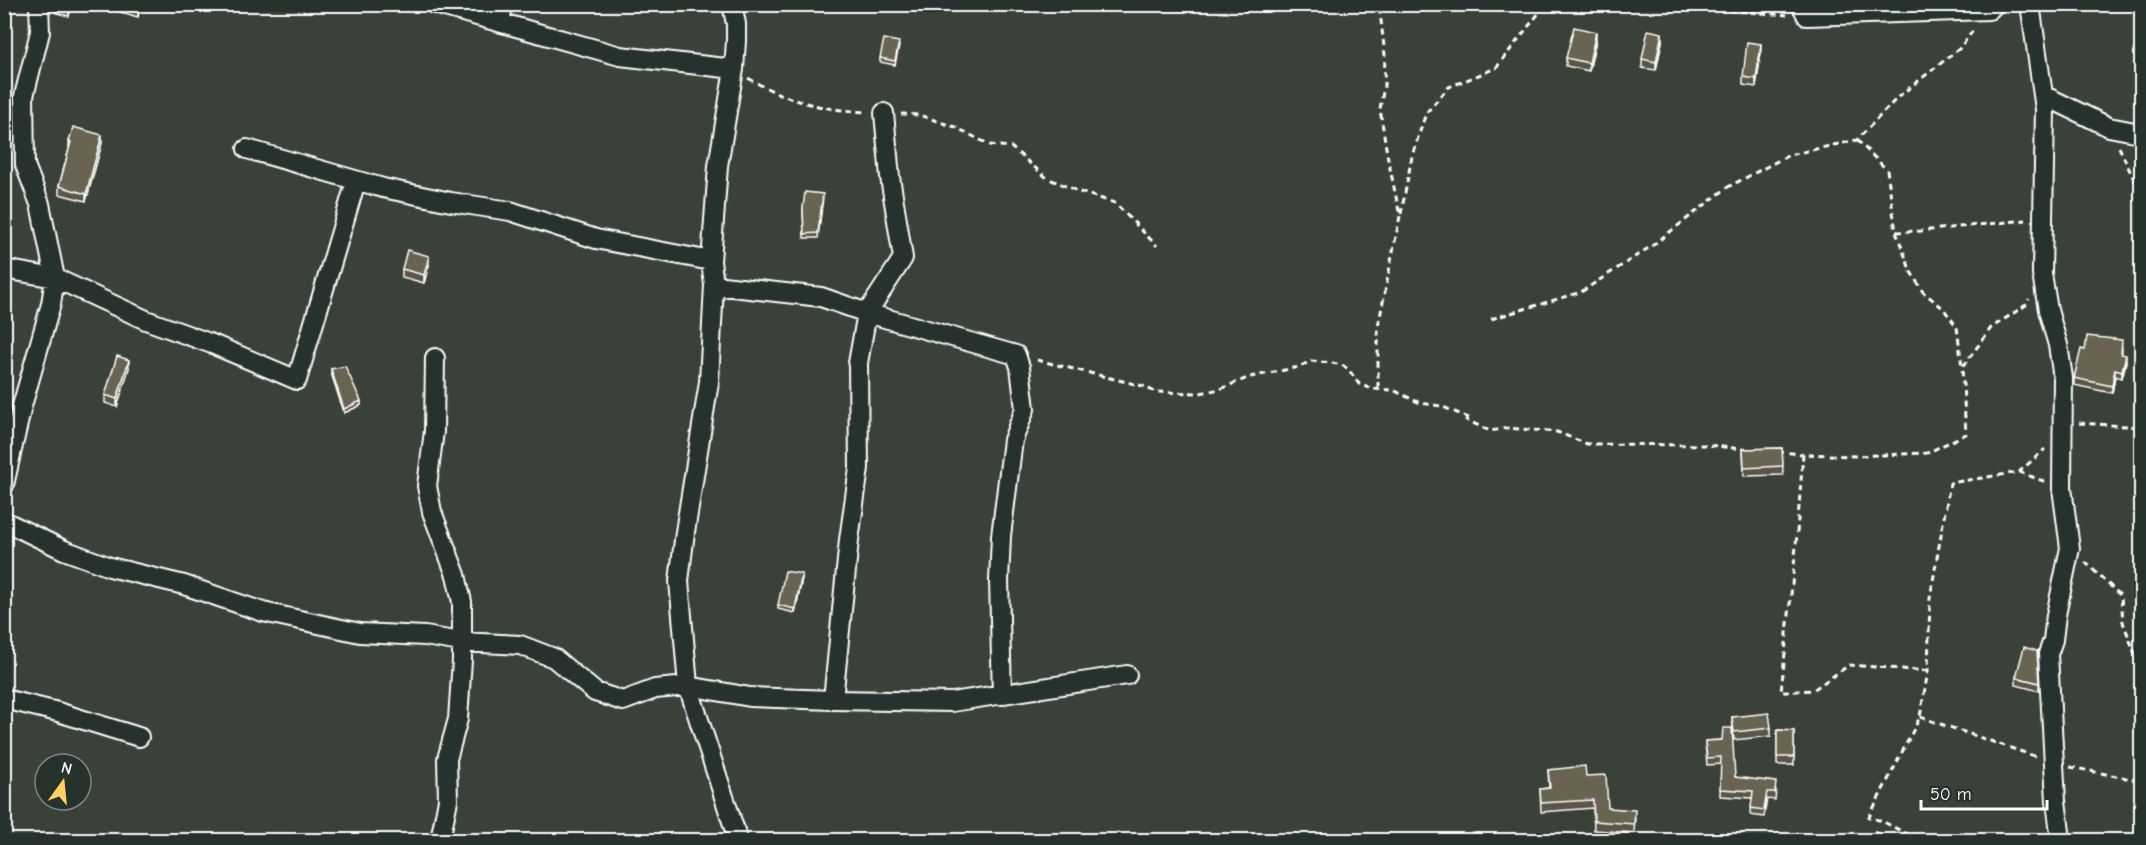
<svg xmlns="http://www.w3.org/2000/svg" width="2146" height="845" viewBox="0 0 2146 845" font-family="'Comic Neue',sans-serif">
  <rect width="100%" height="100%" fill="#3a4138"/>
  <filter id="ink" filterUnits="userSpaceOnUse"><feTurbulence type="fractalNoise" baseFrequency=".0167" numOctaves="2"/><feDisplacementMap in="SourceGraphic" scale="12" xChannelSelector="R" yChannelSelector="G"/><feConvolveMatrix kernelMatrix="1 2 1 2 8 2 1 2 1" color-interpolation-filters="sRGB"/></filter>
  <g filter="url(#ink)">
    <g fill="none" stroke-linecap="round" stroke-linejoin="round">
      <defs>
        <path id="street" d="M 434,4 L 620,56 L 734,69
          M 732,4 L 736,24 L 736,41 L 734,69 L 718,166 L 711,261 L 714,285 L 709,382 L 685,532 L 679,581 L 688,686 L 738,840
          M 1801,4 L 1807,16 L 1989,10 L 1995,4
          M 2030,4 L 2045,109 L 2042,274 L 2048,310 L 2058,345 L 2063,378 L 2062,488 L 2070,548 L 2056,615 L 2053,640 L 2048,654 L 2056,801 L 2061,840
          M 501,23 L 502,4
          M 2043,95 L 2109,127 L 2135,132 L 2142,135
          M 247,149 L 383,188 L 451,202 L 510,211 L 596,239 L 711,261
          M 4,269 L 55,278 L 146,320 L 212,344 L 297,380 L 356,181
          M 714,285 L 821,297 L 867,313 L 1016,355 L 1020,367 L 1025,409 L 1013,440 L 1001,536 L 999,581 L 1002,695
          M 435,358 L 434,431 L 427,486 L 432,512 L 456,575 L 462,602 L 462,660 L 458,719 L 447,759 L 448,800 L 440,840
          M 4,485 L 22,406 L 51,304 L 55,278 L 40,204 L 25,165 L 24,96 L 40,32 L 39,4
          M 4,521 L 64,550 L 110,567 L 184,585 L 263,612 L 360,633 L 425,636 L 461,642 L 520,645 L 554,658 L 595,692 L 623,701 L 655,689 L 688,686 L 750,697 L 833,700 L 952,702 L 1127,675
          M 4,699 L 58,712 L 139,737
          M 833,700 L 849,540 L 859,468 L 858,363 L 867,313 L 903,258 L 890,177 L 884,113"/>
      </defs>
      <!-- street casing -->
      <use href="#street" stroke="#fff" stroke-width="22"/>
      <!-- path -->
      <path stroke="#fff" stroke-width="3" stroke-dasharray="6 4.5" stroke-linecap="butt" d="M 1646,4 L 1787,15
        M 748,78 C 787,101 822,110 867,112
        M 901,114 L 919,115 L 955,127 L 990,145 L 1011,147 L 1047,178 L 1080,192 L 1115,203 L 1157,246
        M 1857,140 L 1887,170 L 1896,232 L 1921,231 L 2026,220
        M 2119,147 L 2142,197
        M 1401,214 L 1412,156 L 1426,113 L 1449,87 L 1496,68 L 1546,4
        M 1896,232 L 1911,272 L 1923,292 L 1943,308 L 1957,327 L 1962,367
        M 1491,319 L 1581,292 L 1653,245 L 1728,187 L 1789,155 L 1857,140 L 1898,97 L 1959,49 L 1975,28
        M 1037,360 L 1143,386 L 1155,392 L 1200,393 L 1220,389 L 1250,377 L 1299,367 L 1311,361 L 1332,363 L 1342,365 L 1348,369 L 1359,384 L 1372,389 L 1393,390 L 1420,403 L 1441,406 L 1471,419 L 1466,420 L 1490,431 L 1508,428 L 1557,432 L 1587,444 L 1708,445 L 1751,450
        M 1378,388 L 1378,327 L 1400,216 L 1387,154 L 1380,109 L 1384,86 L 1385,55 L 1379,4
        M 2079,423 L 2142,427
        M 1778,452 L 1803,454
        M 2019,472 L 2046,482
        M 2085,562 L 2121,596 L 2123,622 L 2142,672
        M 1928,671 L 1849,665 L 1813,690 L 1781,692 L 1796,546 L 1803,454 L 1855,456 L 1927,453 L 1966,434 L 1962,368 L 1991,328 L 2026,305 L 2029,299
        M 1920,717 L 2037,757
        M 2070,767 L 2142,781
        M 1918,840 L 1882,821 L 1869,817 L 1920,717 L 1928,671 L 1930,598 L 1950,483 L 2019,472 L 2045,449"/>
      <!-- street -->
      <use href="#street" stroke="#26332d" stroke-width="18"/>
    </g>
    <!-- wall -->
    <path fill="#5a5546" stroke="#fff" stroke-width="1.5" d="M 56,4 L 72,4 L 69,16 L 56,13 Z
      M 92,4 L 141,4 L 138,17 Z
      M 1596,40 L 1589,71 L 1566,66 L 1566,58 Z
      M 1662,42 L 1656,70 L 1642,68 L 1642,59 Z
      M 899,46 L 895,65 L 880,62 L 880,58 Z
      M 1761,52 L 1756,87 L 1743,85 L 1743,77 Z
      M 69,141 L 102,143 L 86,201 L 59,194 L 59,186 L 69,149 Z
      M 823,198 L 818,238 L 804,238 L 803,208 Z
      M 429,265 L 424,283 L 402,277 L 402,269 Z
      M 2122,347 L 2122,354 L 2126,362 L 2122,378 L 2115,376 L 2112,393 L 2074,385 L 2074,378 L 2085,350 Z
      M 129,368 L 117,407 L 105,403 L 105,395 Z
      M 331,369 L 361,405 L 344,413 L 331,373 Z
      M 1782,448 L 1783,475 L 1744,476 L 1743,449 Z
      M 802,578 L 795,613 L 778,609 L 778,605 Z
      M 2016,677 L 2039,683 L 2039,691 L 2016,685 Z
      M 1732,717 L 1771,728 L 1771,736 L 1734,740 Z
      M 1777,730 L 1794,731 L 1794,765 L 1777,765 Z
      M 1722,740 L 1735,777 L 1776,790 L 1775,800 L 1767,799 L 1764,817 L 1751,815 L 1752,798 L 1720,796 L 1721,764 L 1707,765 L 1705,741 Z
      M 1548,770 L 1586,776 L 1608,808 L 1635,818 L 1634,833 L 1594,830 L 1593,808 L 1541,812 L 1540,789 L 1549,788 Z"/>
    <!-- shaded-wall -->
    <path fill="#4a4539" stroke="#fff" stroke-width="1.5" d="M 70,4 L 72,4 L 69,16 L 69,8 Z
      M 139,4 L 141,4 L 138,17 L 138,8 Z
      M 1596,32 L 1596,40 L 1589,71 L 1589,63 Z
      M 1662,33 L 1662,42 L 1656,70 L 1656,62 Z
      M 1761,44 L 1761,52 L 1756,87 L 1756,79 Z
      M 102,135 L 102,143 L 86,201 L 86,194 Z
      M 429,256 L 429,265 L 424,283 L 424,275 Z
      M 2126,355 L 2126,362 L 2122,378 L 2122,371 Z
      M 129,360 L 129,368 L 117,407 L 117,399 Z
      M 2115,369 L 2115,376 L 2112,393 L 2112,386 Z
      M 361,401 L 361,405 L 344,413 L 344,409 Z
      M 802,574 L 802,578 L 795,613 L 795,609 Z"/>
    <!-- building -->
    <path fill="#696351" stroke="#fff" stroke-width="1.5" d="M 56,4 L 70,4 L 69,8 Z
      M 123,4 L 139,4 L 138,8 Z
      M 1574,27 L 1596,32 L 1589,63 L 1566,58 Z
      M 1648,30 L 1662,33 L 1656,62 L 1642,59 Z
      M 884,39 L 899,42 L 895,61 L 880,58 Z
      M 1747,42 L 1761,44 L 1756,79 L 1743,77 Z
      M 73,127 L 102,135 L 86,194 L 59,186 L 71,142 L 69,141 Z
      M 805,192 L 823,194 L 818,233 L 804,234 L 803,208 Z
      M 407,250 L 429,256 L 424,275 L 402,269 Z
      M 2087,336 L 2122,340 L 2121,354 L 2126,355 L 2122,371 L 2115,369 L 2112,386 L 2074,378 L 2081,349 L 2085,350 Z
      M 117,356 L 129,360 L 117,399 L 105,395 Z
      M 345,366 L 361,401 L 344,409 L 331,369 Z
      M 1782,448 L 1783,466 L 1744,468 L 1743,449 Z
      M 785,571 L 802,574 L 795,609 L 778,605 Z
      M 2024,647 L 2037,651 L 2039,683 L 2016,677 Z
      M 1769,713 L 1771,728 L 1734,732 L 1732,717 Z
      M 1723,728 L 1732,728 L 1735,777 L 1776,782 L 1775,792 L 1767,792 L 1764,810 L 1751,808 L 1753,791 L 1720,789 L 1721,757 L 1707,758 L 1705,741 L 1722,740 Z
      M 1777,730 L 1794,731 L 1794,757 L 1777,757 Z
      M 1585,766 L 1586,776 L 1606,775 L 1608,808 L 1635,810 L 1634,824 L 1594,821 L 1593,800 L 1541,803 L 1540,789 L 1550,788 L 1548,770 Z
      M 1875,832 L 1896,840 L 1871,840 Z"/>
  </g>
  <!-- margin -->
  <rect width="2146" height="845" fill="none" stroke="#26332d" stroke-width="24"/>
  <rect x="12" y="12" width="2122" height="821" fill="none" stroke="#fff" stroke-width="2" filter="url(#ink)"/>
  <!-- north arrow -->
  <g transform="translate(63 782) rotate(15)"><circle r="28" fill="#26332d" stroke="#7d8581" stroke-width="1.5"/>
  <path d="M0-4.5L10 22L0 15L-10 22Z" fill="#ffd166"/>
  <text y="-9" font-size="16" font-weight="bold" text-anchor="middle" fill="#ffffff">N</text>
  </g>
  <!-- scale -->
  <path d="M1921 800v9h126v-9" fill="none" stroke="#ffffff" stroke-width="3"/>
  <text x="1930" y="800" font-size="18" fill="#ffffff" stroke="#26332d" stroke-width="4.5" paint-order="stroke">50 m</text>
</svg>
